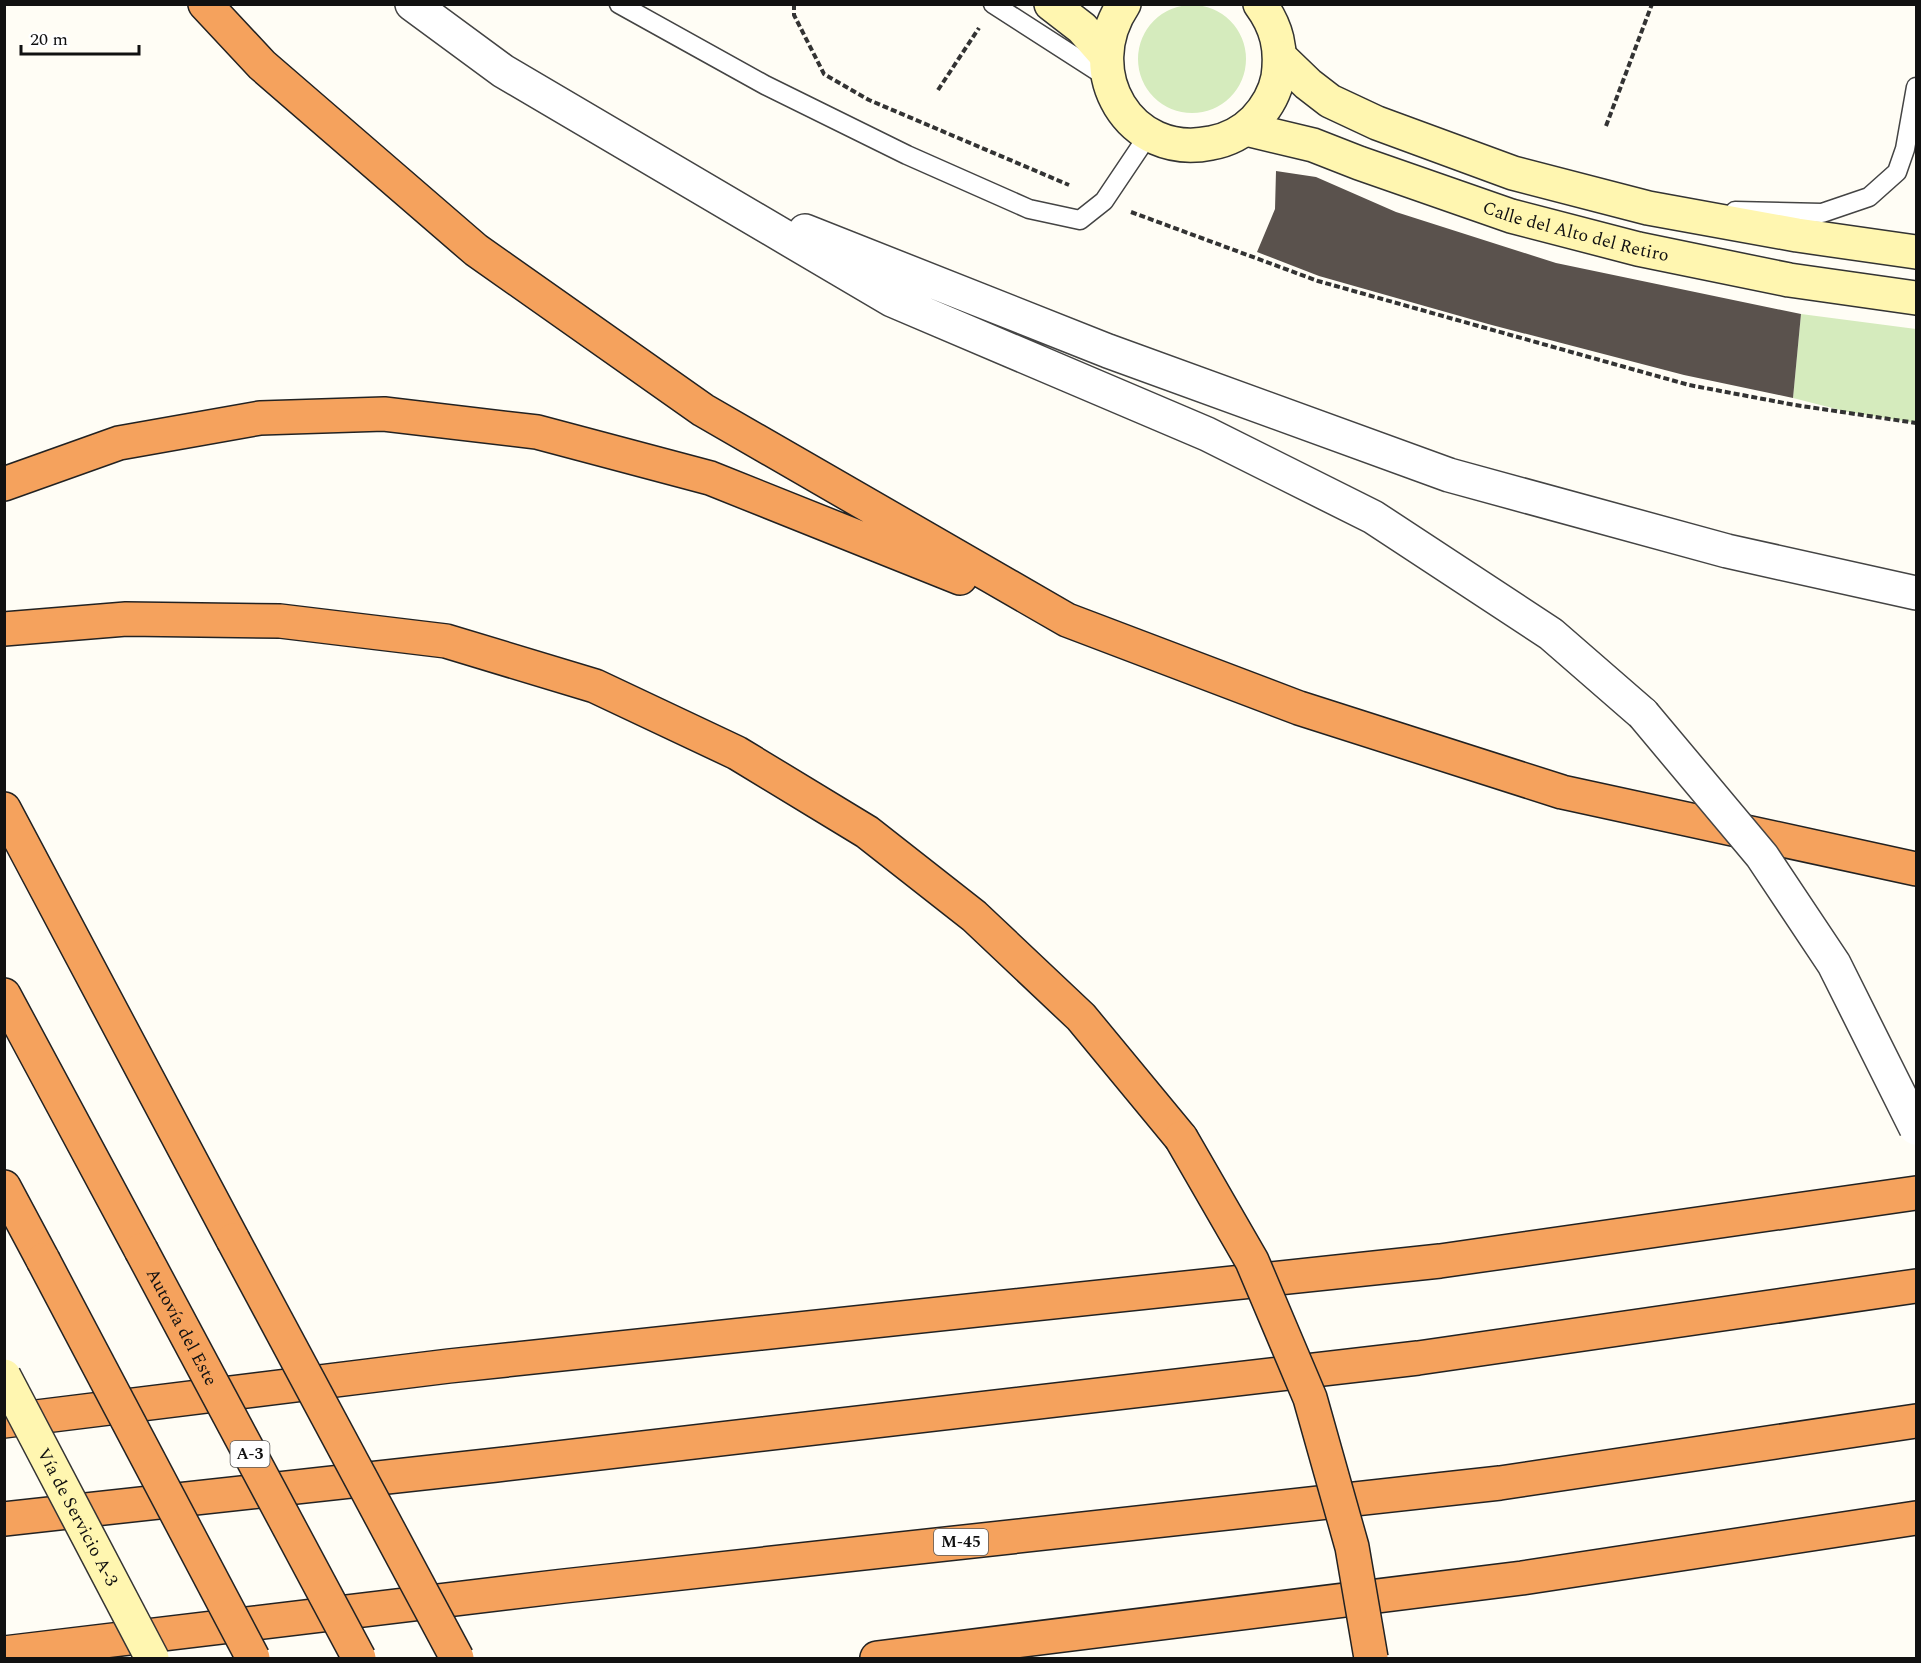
<svg xmlns="http://www.w3.org/2000/svg" width="1921" height="1663" viewBox="0 0 1921 1663" font-family="Spectral,serif">
  <rect width="100%" height="100%" fill="#fffdf5"/>
  <!-- green -->
  <path fill="#d5ebbd" d="M1138 59a54 54 0 1 1 108 0a54 54 0 1 1-108 0Z
    M 1801,314 L 1916,329 L 1916,423 L 1848,412 L 1793,398 Z"/>
  <!-- building -->
  <path fill="#5a524d" d="M 1276,171 L 1316,177 L 1396,212 L 1556,263 L 1801,314 L 1793,398 L 1684,375 L 1488,324 L 1319,276 L 1257,252 L 1275,209 Z"/>
  <g fill="none" stroke-linecap="round" stroke-linejoin="round">
    <defs>
      <path id="service" d="M 619,4 L 765,85 L 907,155 L 1029,209 L 1080,220 L 1104,201 L 1149,134
        M 993,4 L 1108,78
        M 1735,211 L 1822,213 L 1869,197 L 1897,172 L 1905,149 L 1916,87"/>
      <path id="tertiary" d="M 412,4 L 503,71 L 892,300 L 1207,434 L 1373,517 L 1551,634 L 1643,714
        M 805,231 L 1108,351 L 1449,475 L 1727,551 L 1916,593"/>
      <g id="secondary">
        <path d="M 1051,4 L 1082,28 L 1105,54"/>
        <path d="M 1124,4 C 1078,72 1129,160 1211,143 C 1228,140 1243,132 1255,120 C 1266,108 1275,93 1278,77 C 1282,49 1277,27 1260,4"/>
        <path d="M 1281,58 L 1308,84 L 1330,101 L 1377,123 L 1513,173 L 1648,208 L 1797,235 L 1916,252"/>
        <path id="s1" d="M 1246,129 L 1313,145 L 1359,163 L 1511,216 L 1638,249 L 1789,280 L 1916,298"/>
      </g>
      <path id="motorway" d="M 205,4 L 262,65 L 476,250 L 703,410 L 1067,620 L 1299,708 L 1562,792 L 1916,869
        M 4,484 L 119,443 L 260,418 L 384,414 L 537,432 L 710,478 L 960,578
        M 4,629 L 126,619 L 280,621 L 446,641 L 595,686 L 737,753 L 867,832 L 974,916 L 1081,1017 L 1181,1138
        M 4,809 L 233,1240
        M 4,995 L 141,1250
        M 4,1187 L 43,1260
        M 4,1421 L 449,1366 L 1440,1261 L 1916,1193
        M 4,1519 L 496,1465 L 1418,1358 L 1916,1286
        M 4,1653 L 564,1586 L 1500,1483 L 1916,1421
        M 877,1658 L 1522,1578 L 1916,1518"/>
    </defs>
    <!-- service casing -->
    <use href="#service" stroke="#444" stroke-width="21"/>
    <!-- tertiary casing -->
    <use href="#tertiary" stroke="#444" stroke-width="36"/>
    <!-- secondary casing -->
    <use href="#secondary" stroke="#333" stroke-width="36"/>
    <!-- motorway casing -->
    <use href="#motorway" stroke="#222" stroke-width="36"/>
    <!-- path -->
    <path stroke="#333" stroke-width="4" stroke-dasharray="6 3" stroke-linecap="butt" d="M 794,4 L 794,15 L 824,74 L 869,100 L 1069,185
      M 938,90 L 979,28
      M 1606,126 L 1652,4
      M 1131,212 L 1318,281 L 1689,385 L 1795,405 L 1916,423"/>
    <!-- service -->
    <use href="#service" stroke="#fff" stroke-width="18"/>
    <!-- tertiary -->
    <use href="#tertiary" stroke="#fff" stroke-width="33"/>
    <!-- secondary -->
    <use href="#secondary" stroke="#fff6b0" stroke-width="33"/>
    <!-- motorway -->
    <use href="#motorway" stroke="#f5a25d" stroke-width="33"/>
    <defs>
      <path id="tertiary-bridge" d="M 1643,714 L 1762,856 L 1834,964 L 1916,1128"/>
      <g id="secondary-bridge">
        <path id="s2" d="M 4,1376 L 152,1658"/>
      </g>
      <g id="motorway-bridge">
        <path d="M 1181,1138 L 1252,1261 L 1310,1398 L 1352,1547 L 1371,1658"/>
        <path d="M 233,1240 L 457,1658"/>
        <path id="s3" d="M 141,1250 L 359,1658"/>
        <path d="M 43,1260 L 253,1658"/>
      </g>
    </defs>
    <!-- tertiary-bridge casing -->
    <use href="#tertiary-bridge" stroke="#444" stroke-width="36" stroke-linecap="butt"/>
    <!-- secondary-bridge casing -->
    <use href="#secondary-bridge" stroke="#333" stroke-width="36" stroke-linecap="butt"/>
    <!-- motorway-bridge casing -->
    <use href="#motorway-bridge" stroke="#222" stroke-width="36" stroke-linecap="butt"/>
    <!-- tertiary-bridge -->
    <use href="#tertiary-bridge" stroke="#fff" stroke-width="33"/>
    <!-- secondary-bridge -->
    <use href="#secondary-bridge" stroke="#fff6b0" stroke-width="33"/>
    <!-- motorway-bridge -->
    <use href="#motorway-bridge" stroke="#f5a25d" stroke-width="33"/>
  </g>
  <g text-anchor="middle" dominant-baseline="central" stroke-width="6" stroke-linejoin="round" paint-order="stroke">
    <!-- shield labels -->
    <g fill="#fff" stroke="#585858" stroke-width="1.5">
      <rect x="230.5" y="1441" width="39" height="26" rx="4.5"/>
      <rect x="934" y="1529" width="54" height="26" rx="4.5"/>
    </g>
    <g font-size="16" font-weight="bold" fill="#111">
      <text x="250" y="1454">A-3</text>
      <text x="961" y="1542">M-45</text>
    </g>
    <!-- street labels -->
    <g font-size="18" fill="#111" stroke="#fff">
      <text stroke="none"><textPath href="#s1" startOffset="346">Calle del Alto del Retiro</textPath></text>
      <text stroke="none"><textPath href="#s3" startOffset="87">Autovía del Este</textPath></text>
      <text stroke="none"><textPath href="#s2" startOffset="159">Vía de Servicio A-3</textPath></text>
    </g>
  </g>
  <!-- border -->
  <rect width="1921" height="1663" fill="none" stroke="#111111" stroke-width="12"/>
  <!-- scale -->
  <path d="M21 45v9h118v-9" fill="none" stroke="#111111" stroke-width="3"/>
  <text x="30" y="45" font-size="18" fill="#111111" stroke="#ffffff" stroke-width="4.5" paint-order="stroke">20 m</text>
</svg>
